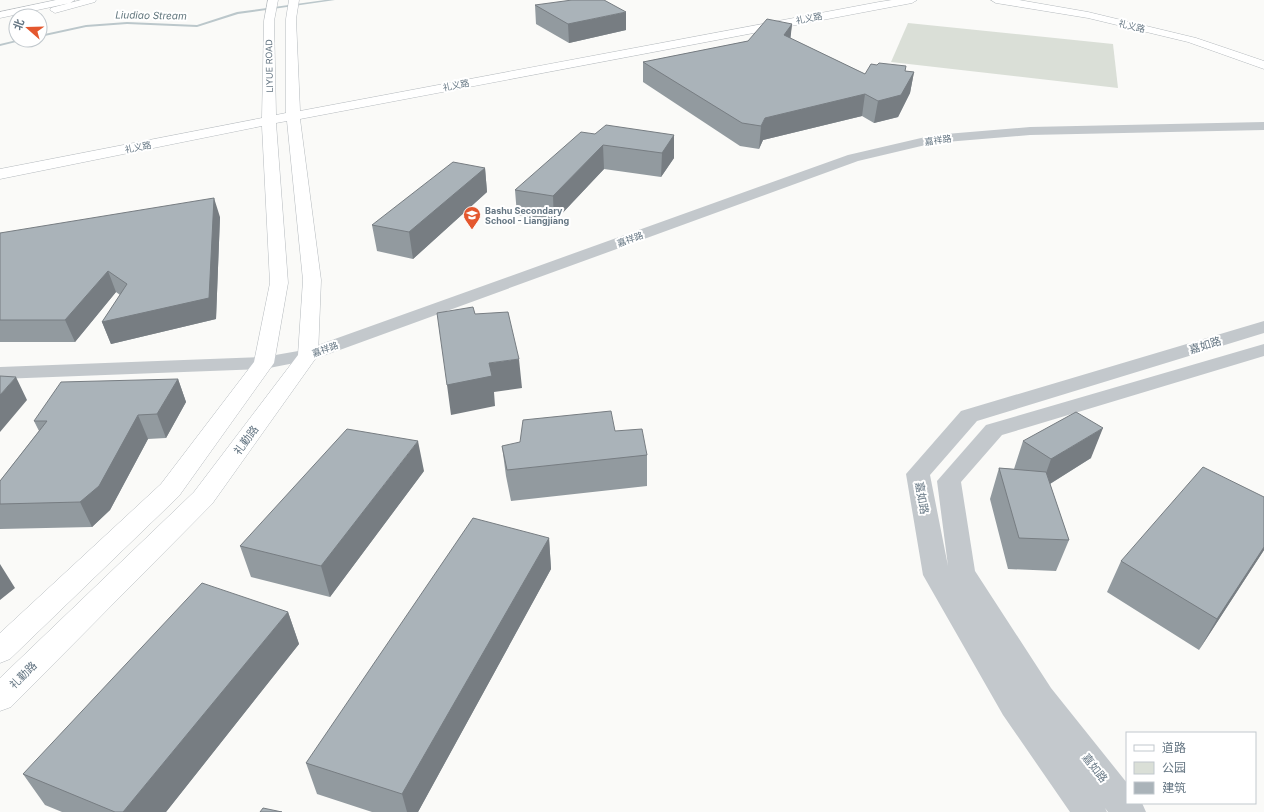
<svg xmlns="http://www.w3.org/2000/svg" width="1264" height="812" viewBox="0 0 1264 812" font-family="Inter,'Noto Sans SC',sans-serif">
  <rect width="100%" height="100%" fill="#fafaf8"/>
  <!-- green -->
  <path fill="#dadfd7" d="M 908,23 L 1113,44 L 1118,88 L 891,62 Z"/>
  <g fill="none" stroke-linecap="round" stroke-linejoin="round">
    <!-- stream -->
    <path fill="#bbc7cb" fill-rule="evenodd" d="M 325,0 L 335,0 L 238,14 L 197,27 L 127,24 L 86,27 L 40,37 L 40,35 L 86,25 L 127,22 L 197,25 L 237,12 Z
      M 17,40 L 24,40 L 0,46 L 0,44 Z"/>
    <defs>
      <path id="major" d="M 56,0 L 75,0 L 70,3 L 0,18 L 0,12 Z
        M 81,0 L 96,0 L 95,2 L 55,13 L 50,10 L 51,8 Z
        M 268,0 L 278,0 L 274,21 L 276,115 L 286,113 L 286,19 L 289,0 L 299,0 L 296,19 L 300,111 L 879,2 L 892,0 L 917,0 L 912,3 L 300,119 L 321,280 L 318,355 L 212,504 L 11,707 L 0,711 L 0,678 L 194,492 L 298,355 L 303,280 L 287,121 L 276,123 L 288,283 L 274,363 L 179,496 L 10,659 L 0,663 L 0,633 L 161,484 L 254,362 L 270,283 L 262,126 L 0,179 L 0,169 L 262,118 L 264,21 Z
        M 991,0 L 1019,0 L 1088,12 L 1196,38 L 1264,61 L 1264,69 L 1188,42 L 1088,18 L 996,3 Z"/>
    </defs>
    <!-- major casing -->
    <use href="#major" stroke="#b5babe" stroke-width="1"/>
    <!-- minor -->
    <path fill="#c3c8cc" fill-rule="evenodd" d="M 1264,122 L 1264,130 L 1030,135 L 934,143 L 858,161 L 315,359 L 264,369 L 0,379 L 0,367 L 264,357 L 304,350 L 848,155 L 934,135 L 1030,127 Z
      M 1264,321 L 1264,333 L 977,421 L 930,475 L 948,566 L 937,481 L 986,425 L 1264,344 L 1264,356 L 1002,435 L 961,482 L 975,571 L 1051,688 L 1127,783 L 1127,803 L 1142,803 L 1146,812 L 1108,812 L 1105,808 L 1107,812 L 1070,812 L 1003,715 L 923,575 L 906,474 L 961,411 Z"/>
    <!-- major -->
    <use href="#major" fill="#fff" fill-rule="evenodd"/>
  </g>
  <!-- wall -->
  <path fill="#929a9f" d="M 535,5 L 626,30 L 569,43 L 536,24 Z
    M 792,24 L 790,38 L 865,74 L 905,71 L 914,72 L 910,93 L 898,117 L 874,123 L 862,116 L 763,140 L 759,149 L 740,146 L 643,82 L 643,62 L 748,41 Z
    M 595,134 L 674,135 L 674,158 L 661,177 L 604,169 L 554,222 L 517,215 L 515,190 Z
    M 485,168 L 487,192 L 413,259 L 377,251 L 372,225 Z
    M 220,217 L 216,319 L 111,344 L 102,322 L 120,295 L 116,292 L 75,342 L 0,342 L 0,233 Z
    M 178,379 L 186,402 L 166,438 L 148,439 L 110,510 L 92,527 L 0,529 L 0,481 L 39,431 L 34,421 Z
    M 615,431 L 647,455 L 647,486 L 511,501 L 506,476 L 502,446 Z
    M 1023,441 L 1091,458 L 1050,484 L 1069,540 L 1056,571 L 1008,569 L 990,499 L 999,468 L 1014,469 Z
    M 424,471 L 330,597 L 251,577 L 240,546 Z
    M 1264,497 L 1264,550 L 1199,650 L 1107,592 L 1121,561 Z
    M 549,538 L 551,569 L 418,812 L 372,812 L 317,794 L 306,763 Z
    M 288,612 L 299,644 L 166,812 L 62,812 L 45,805 L 23,774 Z"/>
  <!-- shaded-wall -->
  <path fill="#777d82" d="M 626,12 L 626,30 L 569,43 L 568,24 Z
    M 792,24 L 790,43 L 784,35 Z
    M 914,72 L 910,93 L 898,117 L 874,123 L 878,101 Z
    M 865,94 L 862,116 L 763,140 L 759,149 L 761,126 L 765,118 Z
    M 674,135 L 674,158 L 661,177 L 662,153 Z
    M 603,145 L 604,169 L 554,222 L 553,196 Z
    M 485,168 L 487,192 L 413,259 L 409,232 Z
    M 214,198 L 220,217 L 216,319 L 111,344 L 102,322 Z
    M 108,271 L 116,292 L 75,342 L 65,320 Z
    M 519,359 L 522,388 L 494,392 L 495,406 L 451,415 L 447,385 L 489,363 Z
    M 16,377 L 27,400 L 0,432 L 0,395 Z
    M 178,379 L 186,402 L 166,438 L 157,414 Z
    M 138,415 L 148,439 L 110,510 L 92,527 L 80,502 Z
    M 1103,428 L 1091,458 L 1040,490 L 1051,459 Z
    M 418,441 L 424,471 L 330,597 L 321,566 Z
    M 549,538 L 551,569 L 418,812 L 407,812 L 402,794 Z
    M 1264,547 L 1264,550 L 1199,650 L 1217,619 Z
    M 0,564 L 15,588 L 0,600 Z
    M 288,612 L 299,644 L 166,812 L 123,812 Z"/>
  <!-- building -->
  <path fill="#aab3b9" stroke="#777d82" d="M 572,0 L 604,0 L 626,12 L 568,24 L 535,5 Z
    M 767,19 L 792,24 L 784,35 L 865,74 L 871,64 L 877,65 L 879,63 L 906,66 L 905,71 L 914,72 L 901,95 L 878,101 L 865,94 L 765,118 L 761,126 L 742,123 L 643,62 L 748,41 Z
    M 606,125 L 674,135 L 662,153 L 603,145 L 553,196 L 515,190 L 581,132 L 595,134 Z
    M 453,162 L 485,168 L 409,232 L 372,225 Z
    M 214,198 L 209,298 L 102,322 L 127,284 L 108,271 L 65,320 L 0,320 L 0,233 Z
    M 473,307 L 475,314 L 508,312 L 519,359 L 489,363 L 492,376 L 447,385 L 437,313 Z
    M 0,376 L 16,377 L 0,395 Z
    M 178,379 L 157,414 L 138,415 L 99,486 L 80,502 L 0,504 L 0,481 L 47,421 L 34,421 L 61,382 Z
    M 611,411 L 615,431 L 642,429 L 647,455 L 507,470 L 502,446 L 520,442 L 523,420 Z
    M 1076,412 L 1103,428 L 1051,459 L 1023,441 Z
    M 347,429 L 418,441 L 321,566 L 240,546 Z
    M 1203,467 L 1264,497 L 1264,547 L 1217,619 L 1121,561 Z
    M 999,468 L 1046,472 L 1069,540 L 1019,538 Z
    M 473,518 L 549,538 L 402,794 L 306,763 Z
    M 202,583 L 288,612 L 123,812 L 115,812 L 23,774 Z
    M 263,808 L 282,812 L 260,812 Z"/>
  <!-- icons -->
  <defs>
    <symbol id="school-pin" viewBox="-11 -11 22 30"><path d="M0 17L-7.5 6A9.5 9.5 0 1 1 7.5 6Z" fill="#e4572e" stroke="#fff"/><path d="M0-5L7-2L0 1L-7-2ZM-4 1L0 2.5L4 1V4Q0 6-4 4Z" fill="#fff"/></symbol>
  </defs>
  <g fill-rule="evenodd">
    <use href="#school-pin" x="462" y="205" width="20" height="27"/>
  </g>
  <g text-anchor="middle" dominant-baseline="central" stroke-width="4" stroke-linejoin="round" paint-order="stroke">
    <!-- far-street labels -->
    <g font-size="9" fill="#657683" stroke="#fff">
      <text transform="translate(809 18) rotate(-11)">礼义路</text>
      <text transform="translate(1132 26) rotate(13)">礼义路</text>
      <text transform="translate(269 66) rotate(-91)">LIYUE ROAD</text>
      <text transform="translate(456 85) rotate(-11)">礼义路</text>
      <text transform="translate(938 140) rotate(-8)">嘉祥路</text>
      <text transform="translate(138 147) rotate(-11)">礼义路</text>
      <text transform="translate(630 239) rotate(-20)">嘉祥路</text>
      <text transform="translate(325 349) rotate(-20)">嘉祥路</text>
    </g>
    <!-- far-poi labels -->
    <g font-size="9" font-weight="bold" fill="#657683" stroke="#fff" text-anchor="start">
      <text x="485" y="210">Bashu Secondary<tspan x="485" dy="10">School - Liangjiang</tspan></text>
    </g>
    <!-- far-water labels -->
    <g font-size="10" font-style="italic" fill="#60757c" stroke="#fff">
      <text transform="translate(151 15) rotate(1)">Liudiao Stream</text>
    </g>
    <!-- street labels -->
    <g font-size="11" fill="#657683" stroke="#fff">
      <text transform="translate(1205 345) rotate(-17)">嘉如路</text>
      <text transform="translate(246 440) rotate(-54)">礼勤路</text>
      <text transform="translate(922 498) rotate(80)">嘉如路</text>
      <text transform="translate(23 675) rotate(-45)">礼勤路</text>
      <text transform="translate(1095 768) rotate(52)">嘉如路</text>
    </g>
  </g>
  <!-- legend -->
  <rect x="1126" y="732" width="130" height="72" fill="#ffffff" stroke="#c1c8cd"/>
  <rect x="1134" y="745" width="20" height="6" fill="#ffffff" stroke="#c1c8cd"/>
  <text x="1162" y="752" font-size="12" fill="#657683">道路</text>
  <rect x="1134" y="762" width="20" height="12" fill="#dadfd7" stroke="#c1c8cd"/>
  <text x="1162" y="772" font-size="12" fill="#657683">公园</text>
  <rect x="1134" y="782" width="20" height="12" fill="#aab3b9" stroke="#c1c8cd"/>
  <text x="1162" y="792" font-size="12" fill="#657683">建筑</text>
  <!-- north arrow -->
  <g transform="translate(28 28) rotate(290)"><circle r="19" fill="#ffffff" stroke="#c1c8cd"/>
  <path d="M0-3L7 15L0 10L-7 15Z" fill="#e4572e"/>
  <text y="-6" font-size="11" font-weight="bold" text-anchor="middle" fill="#657683">北</text>
  </g>
</svg>
